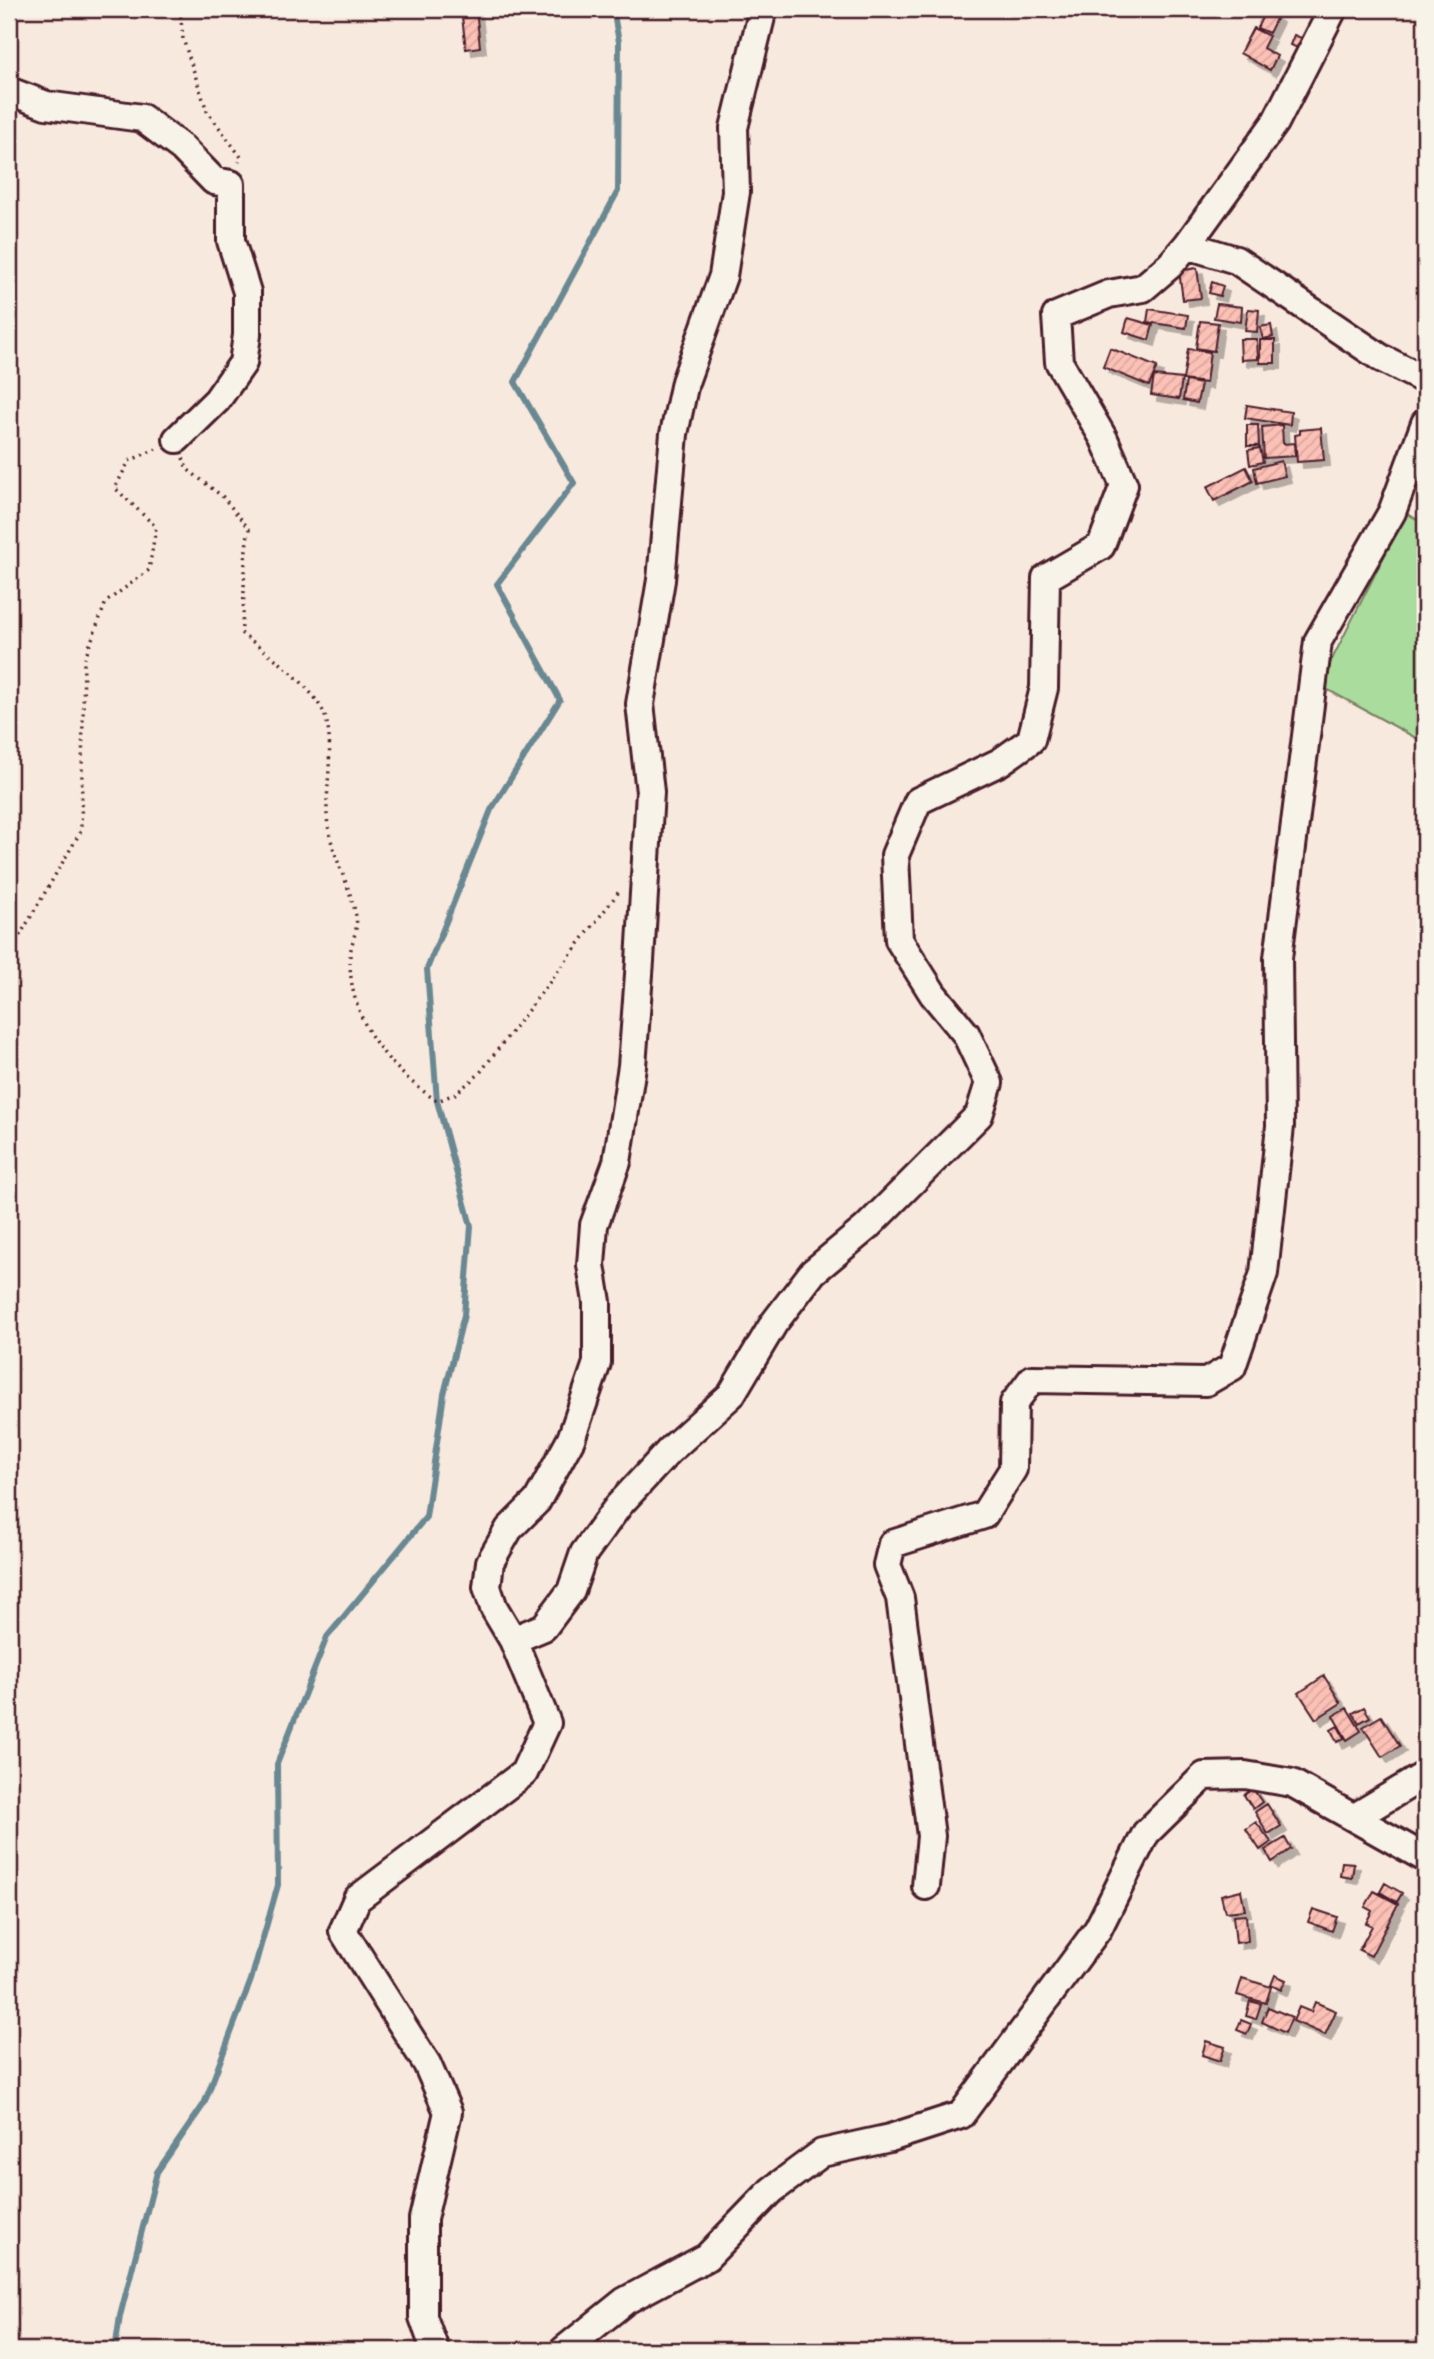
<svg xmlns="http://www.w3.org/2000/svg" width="1434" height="2359" viewBox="0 0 1434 2359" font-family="'Balsamiq Sans',sans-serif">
  <defs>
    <pattern id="building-hatch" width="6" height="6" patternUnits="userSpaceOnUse" patternTransform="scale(1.75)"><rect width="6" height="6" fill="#fcc1b6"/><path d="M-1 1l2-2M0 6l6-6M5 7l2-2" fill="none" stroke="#daa59d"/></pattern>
    <filter id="shadow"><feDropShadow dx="6" dy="6" stdDeviation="0" flood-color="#0004"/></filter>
  </defs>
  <rect width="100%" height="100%" fill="#f8e9de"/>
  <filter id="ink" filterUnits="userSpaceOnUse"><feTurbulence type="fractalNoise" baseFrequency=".0143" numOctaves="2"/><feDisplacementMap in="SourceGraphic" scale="14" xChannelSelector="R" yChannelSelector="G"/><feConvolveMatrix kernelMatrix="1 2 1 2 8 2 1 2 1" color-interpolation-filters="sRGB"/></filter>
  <g filter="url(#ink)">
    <!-- garden -->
    <path fill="#aadc9d" stroke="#7a7e64" stroke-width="2" d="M 1406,513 L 1425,524 L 1425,743 L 1319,685 Z"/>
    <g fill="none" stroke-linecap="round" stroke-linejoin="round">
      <!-- stream -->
      <path stroke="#698892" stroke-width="6" d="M 115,2350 L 120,2316 L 157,2172 L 204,2104 L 251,1980 L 278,1885 L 277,1764 L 327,1637 L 426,1517 L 444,1394 L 464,1315 L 471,1226 L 437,1101 L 427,969 L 491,810 L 560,700 L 497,584 L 574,483 L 515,382 L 618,191 L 619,42 L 613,9"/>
    </g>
    <!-- building -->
    <path fill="url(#building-hatch)" stroke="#4a1f2b" stroke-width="2" filter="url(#shadow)" d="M 461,9 L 476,9 L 480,47 L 466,49 Z
      M 1265,11 L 1277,17 L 1269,33 L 1257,28 Z
      M 1253,28 L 1269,36 L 1263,48 L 1277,56 L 1270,70 L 1240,53 Z
      M 1294,35 L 1304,39 L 1301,49 L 1290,45 Z
      M 1197,268 L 1201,298 L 1183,300 L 1179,271 Z
      M 1212,282 L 1223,286 L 1220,296 L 1209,293 Z
      M 1217,304 L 1242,307 L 1241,322 L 1214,318 Z
      M 1149,309 L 1188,315 L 1186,328 L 1147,322 Z
      M 1248,309 L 1259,310 L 1257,332 L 1245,331 Z
      M 1128,318 L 1153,325 L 1149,340 L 1124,332 Z
      M 1200,321 L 1218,323 L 1214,351 L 1196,348 Z
      M 1271,325 L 1273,337 L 1263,339 L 1260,327 Z
      M 1240,339 L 1257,339 L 1258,359 L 1241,360 Z
      M 1260,340 L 1275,340 L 1275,363 L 1260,363 Z
      M 1110,348 L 1157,367 L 1149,386 L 1103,367 Z
      M 1188,349 L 1210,352 L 1206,383 L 1183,380 Z
      M 1154,376 L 1182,379 L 1179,399 L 1151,395 Z
      M 1186,381 L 1201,384 L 1197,403 L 1183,400 Z
      M 1247,405 L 1291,412 L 1290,425 L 1245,418 Z
      M 1247,425 L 1258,425 L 1259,446 L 1247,446 Z
      M 1282,425 L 1283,444 L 1294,443 L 1295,456 L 1264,458 L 1262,427 Z
      M 1321,428 L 1324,460 L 1297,462 L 1295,435 L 1300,434 L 1300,430 Z
      M 1260,448 L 1263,462 L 1250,465 L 1248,450 Z
      M 1281,461 L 1285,476 L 1257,483 L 1254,468 Z
      M 1246,467 L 1253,481 L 1214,501 L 1207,487 Z
      M 1324,1676 L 1341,1703 L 1316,1719 L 1299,1693 Z
      M 1364,1707 L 1370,1717 L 1359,1723 L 1353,1713 Z
      M 1347,1708 L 1361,1731 L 1347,1740 L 1333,1716 Z
      M 1381,1716 L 1400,1746 L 1382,1757 L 1363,1727 Z
      M 1338,1726 L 1344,1738 L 1337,1742 L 1331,1730 Z
      M 1253,1789 L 1262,1802 L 1253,1809 L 1244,1795 Z
      M 1267,1804 L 1281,1826 L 1268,1834 L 1255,1812 Z
      M 1256,1822 L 1271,1842 L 1260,1850 L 1246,1829 Z
      M 1285,1838 L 1291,1849 L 1272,1862 L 1265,1850 Z
      M 1342,1862 L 1354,1863 L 1352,1878 L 1340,1876 Z
      M 1385,1883 L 1402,1893 L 1397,1902 L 1380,1892 Z
      M 1241,1890 L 1245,1910 L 1225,1912 L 1221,1895 Z
      M 1374,1891 L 1398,1904 L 1371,1956 L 1359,1950 L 1372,1926 L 1366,1923 L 1372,1911 L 1365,1907 Z
      M 1313,1909 L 1337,1917 L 1332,1931 L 1308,1922 Z
      M 1246,1915 L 1248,1941 L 1236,1943 L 1233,1916 Z
      M 1275,1975 L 1286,1980 L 1281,1990 L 1271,1985 Z
      M 1242,1978 L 1271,1987 L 1266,2003 L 1237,1995 Z
      M 1250,2001 L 1261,2004 L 1256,2019 L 1246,2016 Z
      M 1315,2002 L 1336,2011 L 1325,2035 L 1293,2021 L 1299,2007 L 1311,2012 Z
      M 1268,2007 L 1292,2017 L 1285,2033 L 1262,2022 Z
      M 1241,2020 L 1251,2024 L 1247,2034 L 1237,2030 Z
      M 1206,2041 L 1225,2047 L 1220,2061 L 1202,2055 Z"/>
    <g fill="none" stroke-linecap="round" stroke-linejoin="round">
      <defs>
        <path id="minor" d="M 763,9 L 734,128 L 736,192 L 723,276 L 685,382 L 674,434 L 661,580 L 640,704 L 650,792 L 640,961 L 632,1066 L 617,1162 L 594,1225 L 591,1265 L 597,1302 L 597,1363 L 571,1439 L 537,1501 L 509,1529 L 490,1562 L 487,1587 L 494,1608 L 513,1640 L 544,1627 L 571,1591 L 584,1553 L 619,1505 L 669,1451 L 731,1395 L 774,1323 L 813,1272 L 866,1228 L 979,1115 L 989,1083 L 966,1034 L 933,994 L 899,940 L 895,855 L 918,801 L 1000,762 L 1031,740 L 1044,688 L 1046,578 L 1101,546 L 1124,485 L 1104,439 L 1059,362 L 1056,316 L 1109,294 L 1143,288 L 1170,265 L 1187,245 L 1236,260 L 1381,358 L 1425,380
          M 9,91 L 46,105 L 142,118 L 182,148 L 214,181 L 231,184 L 231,241 L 247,292 L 247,335 L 243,363 L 217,400 L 177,439
          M 1187,245 L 1275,123 L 1333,9
          M 1355,1817 L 1425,1775
          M 926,1886 L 931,1836 L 900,1598 L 887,1565 L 892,1544 L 984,1515 L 1013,1469 L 1014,1403 L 1032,1379 L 1206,1382 L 1232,1367 L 1264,1273 L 1280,1126 L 1278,958 L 1318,641 L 1392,512 L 1425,423
          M 435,2350 L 423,2317 L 423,2219 L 448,2112 L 427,2064 L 343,1931 L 357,1899 L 524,1773 L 547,1723 L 513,1640
          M 564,2350 L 625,2301 L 707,2257 L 772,2190 L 822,2153 L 890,2138 L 961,2115 L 1098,1929 L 1146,1833 L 1204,1776 L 1245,1775 L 1292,1783 L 1425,1858"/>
      </defs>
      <!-- minor casing -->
      <use href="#minor" stroke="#4a1f2b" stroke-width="32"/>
      <!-- path -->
      <path stroke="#4a1f2b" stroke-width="3.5" stroke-dasharray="2 5" stroke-linecap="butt" d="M 180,9 L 183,39 L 207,111 L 241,157 L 239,162
        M 183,458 L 187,469 L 223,497 L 249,529 C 242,563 246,598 241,633 C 271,656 302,676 322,709 C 336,735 326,784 327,814 C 328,849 349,881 356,916 C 359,929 350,944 350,958 C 349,1021 387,1067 437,1101 L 455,1094 L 479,1074 L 621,889
        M 9,954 L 81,831 L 84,660 L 106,602 L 149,570 L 156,527 L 115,488 L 129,461 L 156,449"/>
      <!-- minor -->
      <use href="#minor" stroke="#f7f3e8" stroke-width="26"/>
    </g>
  </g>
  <!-- margin -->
  <rect width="1434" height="2359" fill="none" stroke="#f7f3e8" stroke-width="35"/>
  <rect x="18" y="18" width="1399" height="2324" fill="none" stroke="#4a1f2b" stroke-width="2.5" filter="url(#ink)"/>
</svg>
